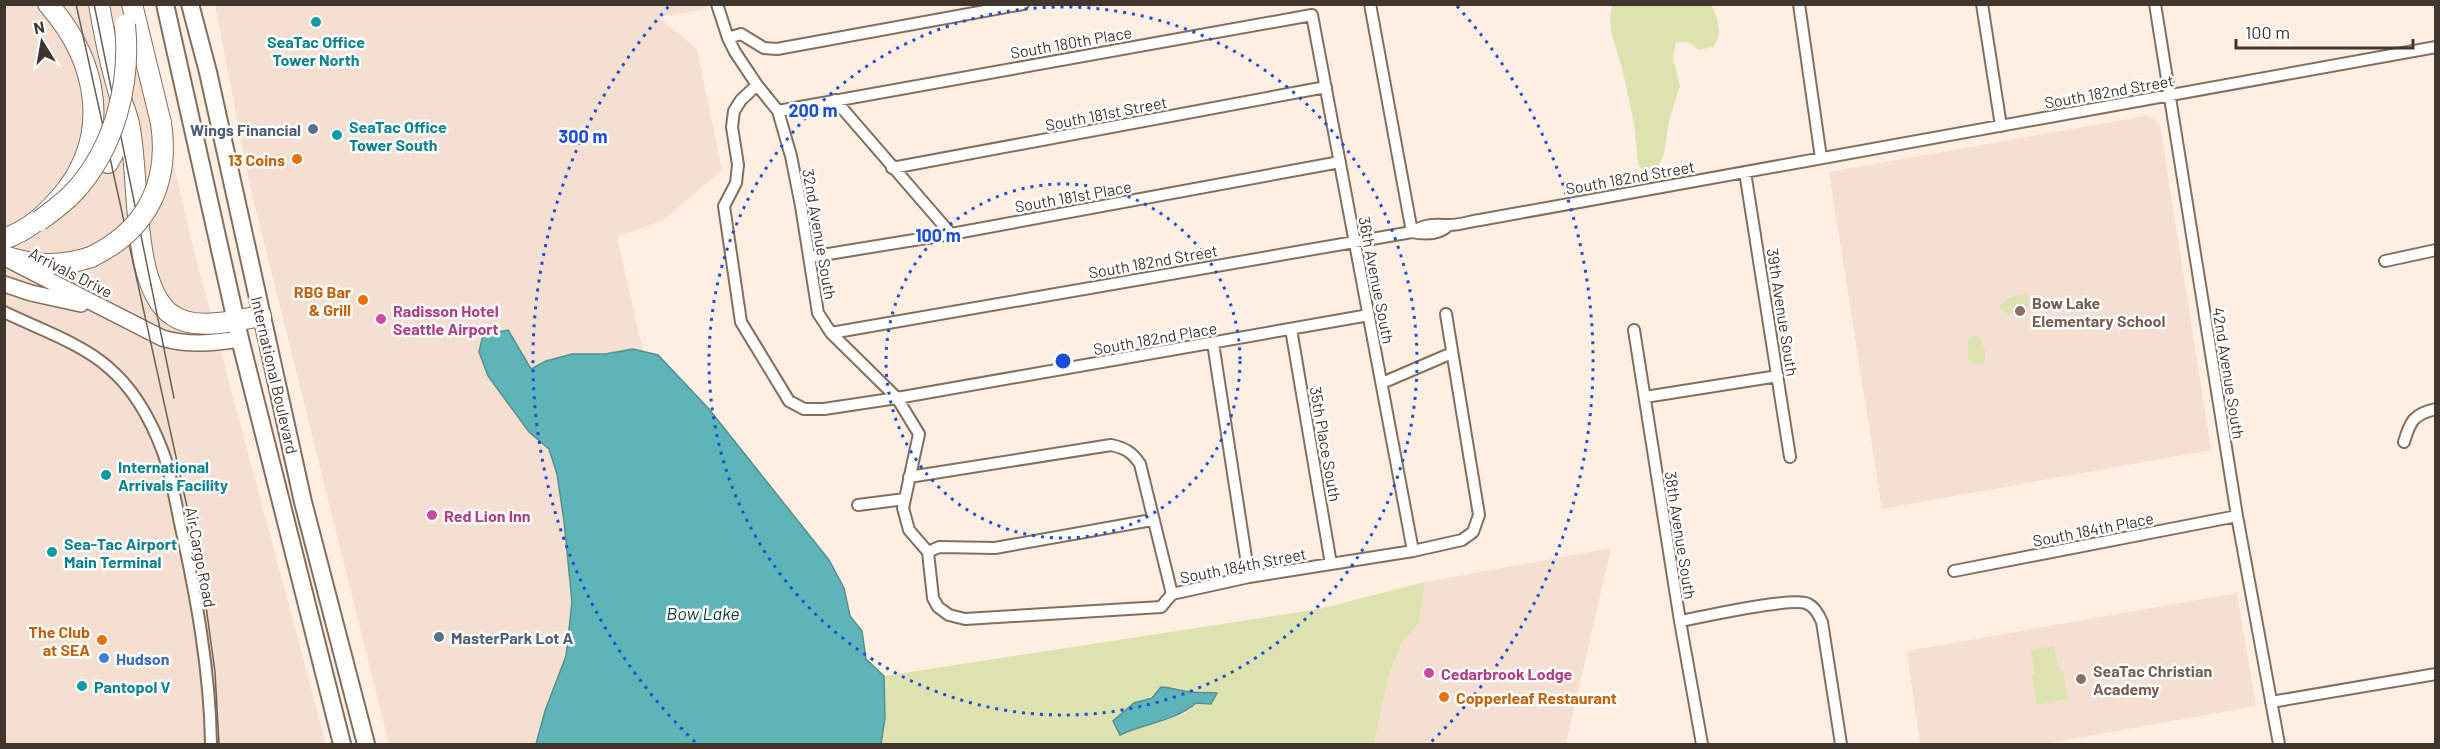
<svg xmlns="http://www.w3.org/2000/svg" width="2440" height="749" viewBox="0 0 2440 749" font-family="Barlow,sans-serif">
  <rect width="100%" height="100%" fill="#ffeee2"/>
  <!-- built -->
  <path fill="#f4dfd1" d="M 4,5 L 136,5 L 195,255 L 326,744 L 5,744 Z
    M 215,5 L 705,5 L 706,9 L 658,17 L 697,49 L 722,170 L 664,220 L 617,237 L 643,352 L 633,349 L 605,354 L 572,354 L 546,361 L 531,369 L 508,330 L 483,335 L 479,352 L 488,376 L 528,432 L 548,448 L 557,474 L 564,521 L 572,602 L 566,656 L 536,744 L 389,744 L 251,191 Z
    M 2145,116 L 2155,119 L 2160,125 L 2211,450 L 1882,509 L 1829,172 Z
    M 1611,548 L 1566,744 L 1374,744 L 1388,678 L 1402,642 L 1419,623 L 1425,582 Z
    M 2237,593 L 2256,706 L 2044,744 L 1920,744 L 1907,651 Z"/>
  <!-- green -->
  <path fill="#dde3b0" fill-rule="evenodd" d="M 1711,4 C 1718,19 1724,34 1713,47 L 1699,50 L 1687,42 L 1676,42 L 1673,57 L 1680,86 L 1669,121 L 1664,154 L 1654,176 L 1647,177 L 1638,165 L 1634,123 L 1623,72 L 1611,32 L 1610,16 L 1612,5 Z
    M 2021,294 L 2027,295 L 2030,300 L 2027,310 C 2017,315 2005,316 1999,307 L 2009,298 Z
    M 1972,336 L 1979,336 L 1985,350 L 1985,361 L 1982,364 L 1973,364 L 1968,358 L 1968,339 Z
    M 1425,582 L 1419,623 L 1402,642 L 1388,678 L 1374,744 L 881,744 L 885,718 L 884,676 L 1319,609 ZM 1173,687 L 1191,692 L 1204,691 C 1199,699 1194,708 1185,713 C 1167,722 1141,725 1120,735 L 1134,703 Z
    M 2054,646 L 2059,670 L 2063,670 L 2068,699 L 2037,705 L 2032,676 L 2035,674 L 2031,650 Z"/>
  <!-- water -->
  <path fill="#5db5b7" stroke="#558f8e" stroke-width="1.5" d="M 508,330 L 531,369 L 546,361 L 572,354 L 605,354 L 633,349 L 658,355 L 709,409 L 829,560 L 844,588 L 850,616 L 862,631 L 866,659 L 884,676 L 885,718 L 881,744 L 536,744 L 545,711 L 566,656 L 572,602 L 564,521 L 557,474 L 549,449 L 529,432 L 488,376 L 479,352 L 483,335 Z
    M 1161,687 C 1173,687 1181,692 1192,692 C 1201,693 1208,692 1217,693 L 1211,704 L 1196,703 C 1176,721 1145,723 1120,735 L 1113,721 L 1134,703 L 1152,698 Z"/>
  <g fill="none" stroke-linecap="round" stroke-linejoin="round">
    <defs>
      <path id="street" d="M 717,4 L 728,38 L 735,52 L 757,85 L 778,111 L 791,156 L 801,206 L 818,313 L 831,333 L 897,398 L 919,434 L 903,508 L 909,530 L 928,552 L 933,598 L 938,607 L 949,615 L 965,619 L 1161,607 L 1172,594 L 1249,577 L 1413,551 L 1462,540 L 1473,532 L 1479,515 L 1446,314
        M 1370,4 L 1412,232
        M 1799,4 L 1821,158
        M 1982,4 L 2001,126
        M 2155,4 L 2237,516 L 2279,744
        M 728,38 L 741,34 L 764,48 L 777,49 L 1023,4
        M 757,85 L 741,100 L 734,111 L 732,127 L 738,165 L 736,183 L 724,206 L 741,322 L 789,401 L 804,409 L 824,409 L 897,398 L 1369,315
        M 835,100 L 951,234
        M 778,111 L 1312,15 L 1413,551
        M 892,168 L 1326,87
        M 1745,172 L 1790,457
        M 1412,232 C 1426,235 1439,235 1449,225
        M 810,257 L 951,234 L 1340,162
        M 2385,261 L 2436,250
        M 4,312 C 37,328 83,344 109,368 C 135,390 151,420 163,452 C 171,474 175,499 180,523 C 196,595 210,671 211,744
        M 1291,329 L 1331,564
        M 1634,330 L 1680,621 L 1702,744
        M 831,333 L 1412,232 C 1427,223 1435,225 1450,225 C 1460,225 1471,221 1480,220 L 2436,47
        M 1213,343 L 1249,577
        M 1382,383 L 1452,353
        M 1645,397 L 1778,376
        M 2404,442 C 2410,422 2413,414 2436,409
        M 909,477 L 1111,445 C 1125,448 1132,452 1140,464 L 1172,594
        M 858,505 L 905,499
        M 928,552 L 939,547 L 995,548 L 1152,520
        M 1954,571 L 2237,516
        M 1680,621 C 1702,617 1793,596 1808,604 C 1815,607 1819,615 1822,622 L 1841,744
        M 2271,702 L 2436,674"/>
      <path id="secondary" d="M 13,262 L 162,338 C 189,346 213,343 240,339
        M 4,284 L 31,293 L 81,304"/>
      <path id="primary" d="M 165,4 L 240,339 L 342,744
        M 190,4 L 208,72 L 303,502 L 366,744"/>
      <path id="highway" d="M 99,4 C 104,34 110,64 119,93 C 122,104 127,113 129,124 C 140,171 130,287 172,315 C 196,332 235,320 261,316
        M 132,4 L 161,123
        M 108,163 L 120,140 L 126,118
        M 4,239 C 28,230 42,218 59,199 C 113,138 99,62 48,4
        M 4,256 C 35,266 61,267 91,257"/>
    </defs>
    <!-- street casing -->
    <use href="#street" stroke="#866e5d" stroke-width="14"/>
    <!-- secondary casing -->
    <use href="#secondary" stroke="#866e5d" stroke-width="18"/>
    <!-- primary casing -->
    <use href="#primary" stroke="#866e5d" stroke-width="20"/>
    <!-- highway casing -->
    <use href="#highway" stroke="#866e5d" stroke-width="22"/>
    <!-- street -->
    <use href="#street" stroke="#fff" stroke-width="10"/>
    <!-- secondary -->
    <use href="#secondary" stroke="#fff" stroke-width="15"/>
    <!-- primary -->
    <use href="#primary" stroke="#fff" stroke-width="16"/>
    <!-- highway -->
    <use href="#highway" stroke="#fff" stroke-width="20"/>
    <!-- tram -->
    <path stroke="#6b5f56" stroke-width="1.5" d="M 76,4 L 201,570 L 215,672 L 219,744
      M 94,4 L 174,398"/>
    <defs>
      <path id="highway-bridge" d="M 39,221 C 51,212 64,203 74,192 C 115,148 131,83 125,25
        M 91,257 C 147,230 170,183 161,123"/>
    </defs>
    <!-- highway-bridge casing -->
    <use href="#highway-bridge" stroke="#866e5d" stroke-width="22" stroke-linecap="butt"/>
    <!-- highway-bridge -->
    <use href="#highway-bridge" stroke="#fff" stroke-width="20"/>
  </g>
  <!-- distance rings -->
  <g fill="none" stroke="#1d4ed8" stroke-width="3" stroke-dasharray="3 6">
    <circle cx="1063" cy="361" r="177"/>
    <circle cx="1063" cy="361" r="354"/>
    <path d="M695 742A530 530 0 0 1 669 6M1457 6A530 530 0 0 1 1431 742"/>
  </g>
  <!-- markers -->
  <g fill="#0f9aa8" stroke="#fff" stroke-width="2">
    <circle cx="316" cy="22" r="6"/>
    <circle cx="337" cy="135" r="6"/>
    <circle cx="106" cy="475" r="6"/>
    <circle cx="52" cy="552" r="6"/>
    <circle cx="82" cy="686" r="6"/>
  </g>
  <g fill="#5c6f8a" stroke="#fff" stroke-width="2">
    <circle cx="313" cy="129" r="6"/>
    <circle cx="439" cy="637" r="6"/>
  </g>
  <g fill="#e8710a" stroke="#fff" stroke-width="2">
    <circle cx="297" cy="159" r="6"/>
    <circle cx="363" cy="300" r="6"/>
    <circle cx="102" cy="640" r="6"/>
    <circle cx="1444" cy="697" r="6"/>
  </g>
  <g fill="#8d6e63" stroke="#fff" stroke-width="2">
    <circle cx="2020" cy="311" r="6"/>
    <circle cx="2081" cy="679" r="6"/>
  </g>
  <g fill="#d1479c" stroke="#fff" stroke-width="2">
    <circle cx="381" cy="319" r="6"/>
    <circle cx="432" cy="515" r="6"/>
    <circle cx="1429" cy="673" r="6"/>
  </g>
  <circle fill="#3f7fe0" stroke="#fff" stroke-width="2" cx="104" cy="658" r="6"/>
  <g text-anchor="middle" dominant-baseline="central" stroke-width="5" stroke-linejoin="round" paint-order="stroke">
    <!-- culture labels -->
    <g font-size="16" font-weight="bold" fill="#0d838f" stroke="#fff" text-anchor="start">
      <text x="316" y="41" text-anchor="middle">SeaTac Office<tspan x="316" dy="18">Tower North</tspan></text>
      <text x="349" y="126">SeaTac Office<tspan x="349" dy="18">Tower South</tspan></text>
      <text x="118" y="466">International<tspan x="118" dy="18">Arrivals Facility</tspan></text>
      <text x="64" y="543">Sea-Tac Airport<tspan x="64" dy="18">Main Terminal</tspan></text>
      <text x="94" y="686">Pantopol V</text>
    </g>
    <!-- street labels -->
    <g font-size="16" fill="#41362e" stroke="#fff">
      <text transform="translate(1071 42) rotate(-10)">South 180th Place</text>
      <text transform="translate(2109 91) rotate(-10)">South 182nd Street</text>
      <text transform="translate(1106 113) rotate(-11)">South 181st Street</text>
      <text transform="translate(1630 177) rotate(-10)">South 182nd Street</text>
      <text transform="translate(1073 196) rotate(-10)">South 181st Place</text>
      <text transform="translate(820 234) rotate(80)">32nd Avenue South</text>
      <text transform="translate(1153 261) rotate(-10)">South 182nd Street</text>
      <text transform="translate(71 272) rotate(27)">Arrivals Drive</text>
      <text transform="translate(1377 280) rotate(79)">36th Avenue South</text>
      <text transform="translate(1783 312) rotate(81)">39th Avenue South</text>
      <text transform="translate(1155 338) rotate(-10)">South 182nd Place</text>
      <text transform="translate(2229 373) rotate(81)">42nd Avenue South</text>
      <text transform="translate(275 375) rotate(77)">International Boulevard</text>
      <text transform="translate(1326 444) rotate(80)">35th Place South</text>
      <text transform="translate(2093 529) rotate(-11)">South 184th Place</text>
      <text transform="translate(1681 535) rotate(81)">38th Avenue South</text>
      <text transform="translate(201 557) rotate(79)">Air Cargo Road</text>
      <text transform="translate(1243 565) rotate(-11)">South 184th Street</text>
    </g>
    <!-- service labels -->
    <g font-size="16" font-weight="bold" fill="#4e5e75" stroke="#fff" text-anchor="end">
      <text x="301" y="129">Wings Financial</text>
      <text x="451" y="637" text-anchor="start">MasterPark Lot A</text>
    </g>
    <!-- food labels -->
    <g font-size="16" font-weight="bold" fill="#c56008" stroke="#fff" text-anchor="end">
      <text x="285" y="159">13 Coins</text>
      <text x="351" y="291">RBG Bar<tspan x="351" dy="18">&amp; Grill</tspan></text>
      <text x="90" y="631">The Club<tspan x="90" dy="18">at SEA</tspan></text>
      <text x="1456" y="697" text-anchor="start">Copperleaf Restaurant</text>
    </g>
    <!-- education labels -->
    <g font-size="16" font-weight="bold" fill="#785e54" stroke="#fff" text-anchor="start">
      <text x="2032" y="302">Bow Lake<tspan x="2032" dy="18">Elementary School</tspan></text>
      <text x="2093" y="670">SeaTac Christian<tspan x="2093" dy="18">Academy</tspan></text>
    </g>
    <!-- hotel labels -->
    <g font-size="16" font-weight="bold" fill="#b23c85" stroke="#fff" text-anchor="start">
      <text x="393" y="310">Radisson Hotel<tspan x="393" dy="18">Seattle Airport</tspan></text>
      <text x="444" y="515">Red Lion Inn</text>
      <text x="1441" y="673">Cedarbrook Lodge</text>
    </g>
    <!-- shop labels -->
    <g font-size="16" font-weight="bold" fill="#366cbe" stroke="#fff" text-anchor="start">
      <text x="116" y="658">Hudson</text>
    </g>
    <!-- water labels -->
    <g font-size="18" font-style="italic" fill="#0f393a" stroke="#fff">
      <text x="703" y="613">Bow Lake</text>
    </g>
  </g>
  <circle cx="1063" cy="361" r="9" fill="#1d4ed8" stroke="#fff" stroke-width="3"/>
  <g font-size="18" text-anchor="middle" font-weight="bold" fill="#1d4ed8" stroke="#fff" stroke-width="5" stroke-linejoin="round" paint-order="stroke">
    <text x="813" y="117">200 m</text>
    <text x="583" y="143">300 m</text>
    <text x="938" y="242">100 m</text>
  </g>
  <!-- border -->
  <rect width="2440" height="749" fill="none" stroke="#41362e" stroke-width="12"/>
  <!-- north arrow -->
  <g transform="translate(42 42) rotate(349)" stroke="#ffffff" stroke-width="4.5" paint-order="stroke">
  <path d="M0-4.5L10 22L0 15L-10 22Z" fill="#41362e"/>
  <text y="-9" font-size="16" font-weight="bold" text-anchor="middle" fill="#41362e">N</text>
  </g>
  <!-- scale -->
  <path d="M2236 39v9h177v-9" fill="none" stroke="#41362e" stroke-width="3"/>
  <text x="2245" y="39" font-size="18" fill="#41362e" stroke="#ffffff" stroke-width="4.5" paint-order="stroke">100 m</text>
</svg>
